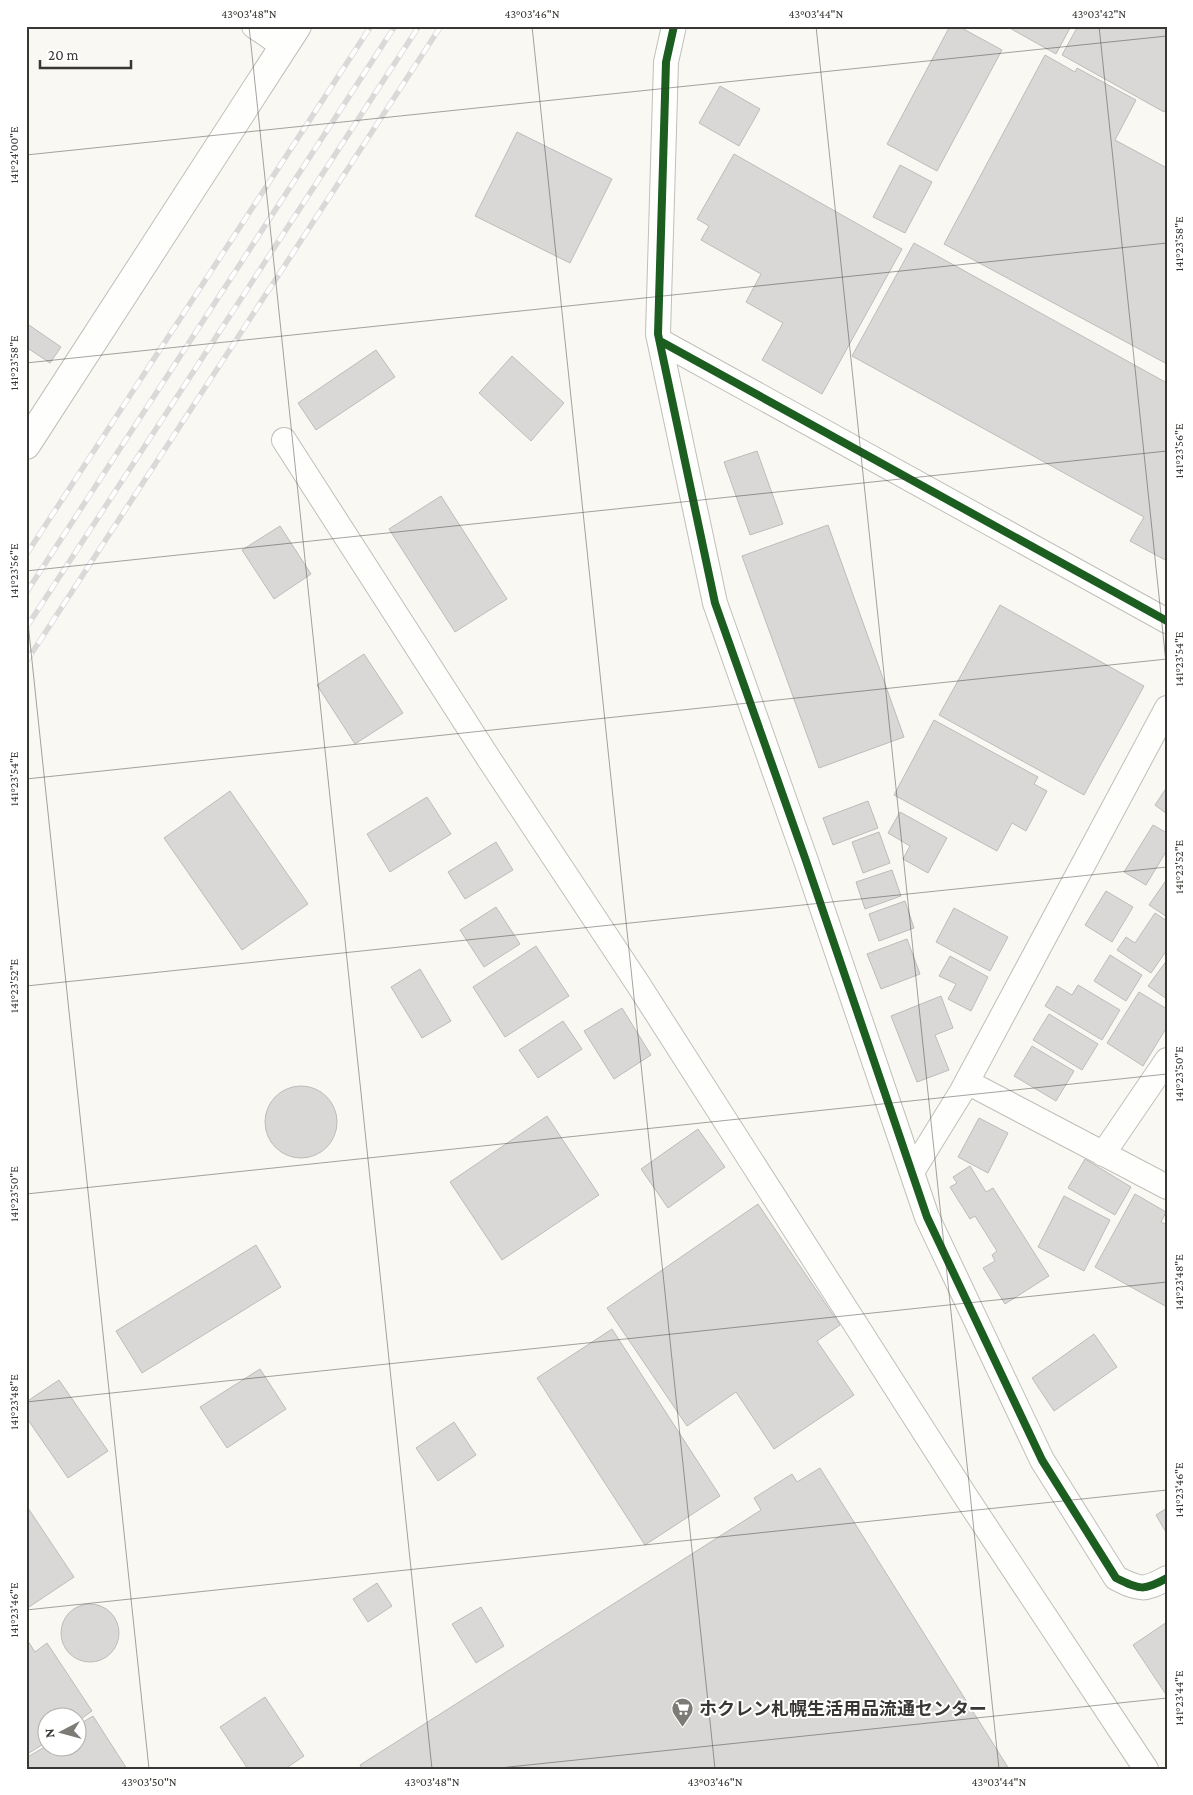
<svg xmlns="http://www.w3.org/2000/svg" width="1193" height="1795" viewBox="0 0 1193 1795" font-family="'Crimson Pro','Noto Sans JP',serif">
  <rect width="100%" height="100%" fill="#faf8f2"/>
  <!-- building -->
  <path fill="#d9d8d7" stroke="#bdbcbb" d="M 950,26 L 958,26 L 1002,50 L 937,171 L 887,144 Z
    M 1006,26 L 1071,26 L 1056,54 Z
    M 1078,26 L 1167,26 L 1167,108 L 1164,112 L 1062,55 Z
    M 1045,55 L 1075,72 L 1077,68 L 1136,100 L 1115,140 L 1167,168 L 1167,364 L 944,244 Z
    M 720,86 L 760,109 L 739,146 L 699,123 Z
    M 517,132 L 612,179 L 570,263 L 475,216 Z
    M 734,154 L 902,249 L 822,394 L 762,360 L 783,323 L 746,302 L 761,274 L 701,240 L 709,226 L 697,219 Z
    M 900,165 L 932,182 L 905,233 L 873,217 Z
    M 914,243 L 1167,383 L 1167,561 L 1130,541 L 1144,517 L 852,356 Z
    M 26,323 L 61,347 L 50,363 L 26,347 Z
    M 376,350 L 395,377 L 316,430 L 298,403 Z
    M 512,356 L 564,403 L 531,441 L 479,393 Z
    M 757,451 L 783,524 L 750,535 L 724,462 Z
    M 441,496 L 507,599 L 455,632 L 389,529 Z
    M 828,525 L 904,737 L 819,768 L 742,556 Z
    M 280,526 L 311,574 L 274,599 L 242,550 Z
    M 1000,605 L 1144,686 L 1084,795 L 939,715 Z
    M 364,654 L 403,713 L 355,744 L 317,685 Z
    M 934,720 L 1038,777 L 1034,784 L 1047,791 L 1026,831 L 1012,823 L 997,851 L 894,795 Z
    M 1167,787 L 1167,814 L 1155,805 Z
    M 230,791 L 308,904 L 242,950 L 164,838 Z
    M 427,797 L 451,834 L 390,872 L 367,834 Z
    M 868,801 L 878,828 L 833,845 L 823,818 Z
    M 900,812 L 947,838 L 928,873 L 903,859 L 910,846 L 888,833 Z
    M 1153,825 L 1167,833 L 1167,850 L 1146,885 L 1124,872 Z
    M 879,832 L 890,863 L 863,873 L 852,842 Z
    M 496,842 L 513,870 L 465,899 L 448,872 Z
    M 892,870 L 901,896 L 865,909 L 856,882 Z
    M 1167,879 L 1167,917 L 1149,905 Z
    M 1106,891 L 1133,907 L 1112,942 L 1085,925 Z
    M 905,901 L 914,928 L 879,941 L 869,914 Z
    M 496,907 L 520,944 L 484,967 L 460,930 Z
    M 954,908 L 1008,937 L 990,971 L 936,942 Z
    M 1155,913 L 1167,921 L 1167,950 L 1151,973 L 1117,950 L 1126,937 L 1135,943 Z
    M 907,939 L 920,974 L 881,989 L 867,954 Z
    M 536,946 L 569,996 L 505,1037 L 473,987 Z
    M 1110,955 L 1142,975 L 1126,1001 L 1094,981 Z
    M 950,956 L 988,977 L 971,1011 L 948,999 L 956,984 L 939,976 Z
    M 1167,960 L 1167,999 L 1148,986 Z
    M 420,969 L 451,1021 L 422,1038 L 391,987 Z
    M 1078,985 L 1120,1010 L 1102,1040 L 1045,1006 L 1057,986 L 1072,995 Z
    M 1139,992 L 1167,1009 L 1167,1027 L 1143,1066 L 1107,1043 Z
    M 941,996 L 953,1028 L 935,1035 L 949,1070 L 917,1082 L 891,1016 Z
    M 622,1008 L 651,1055 L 614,1079 L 584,1031 Z
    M 1049,1014 L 1098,1044 L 1082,1070 L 1033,1040 Z
    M 563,1021 L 582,1049 L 538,1078 L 519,1050 Z
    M 1032,1046 L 1074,1071 L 1056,1101 L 1014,1076 Z
    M265 1122a36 36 0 1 1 72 0a36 36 0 1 1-72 0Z
    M 547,1116 L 599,1195 L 502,1260 L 450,1182 Z
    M 979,1118 L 1008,1133 L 988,1173 L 958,1157 Z
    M 698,1129 L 725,1167 L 668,1208 L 641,1169 Z
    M 1085,1159 L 1131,1187 L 1115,1215 L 1068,1188 Z
    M 970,1166 L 986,1192 L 993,1188 L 1049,1276 L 1005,1304 L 983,1268 L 995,1261 L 992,1255 L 997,1251 L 975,1216 L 970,1219 L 950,1187 L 957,1183 L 953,1177 Z
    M 1135,1194 L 1166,1212 L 1161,1222 L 1167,1225 L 1167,1307 L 1095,1267 Z
    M 1064,1196 L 1110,1220 L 1084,1271 L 1038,1247 Z
    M 758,1204 L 840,1325 L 817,1341 L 854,1395 L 774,1449 L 736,1392 L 687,1426 L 607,1308 Z
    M 256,1245 L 281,1287 L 142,1373 L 116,1331 Z
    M 612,1329 L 720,1496 L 645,1545 L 537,1378 Z
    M 1094,1334 L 1117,1367 L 1054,1411 L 1032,1378 Z
    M 260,1369 L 286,1409 L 227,1448 L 200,1407 Z
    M 59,1380 L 108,1451 L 68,1478 L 26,1417 L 26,1402 Z
    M 454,1422 L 476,1455 L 438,1481 L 416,1448 Z
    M 820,1468 L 1009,1769 L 362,1769 L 360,1765 L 761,1510 L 754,1498 L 792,1474 L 797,1482 Z
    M 28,1508 L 74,1577 L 26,1609 L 26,1509 Z
    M 1167,1508 L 1167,1534 L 1156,1515 Z
    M 377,1583 L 392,1606 L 368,1622 L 353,1599 Z
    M61 1633a29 29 0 1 1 58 0a29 29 0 1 1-58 0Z
    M 481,1607 L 504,1646 L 476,1663 L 452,1624 Z
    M 1167,1622 L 1167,1696 L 1133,1645 Z
    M 26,1638 L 35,1652 L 47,1643 L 92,1711 L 78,1721 L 78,1718 L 48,1718 L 48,1741 L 26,1755 Z
    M 265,1697 L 304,1756 L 285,1769 L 248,1769 L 220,1727 Z
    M 93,1716 L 127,1769 L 26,1769 L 26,1758 L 48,1745 L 48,1748 L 78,1748 L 78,1725 Z"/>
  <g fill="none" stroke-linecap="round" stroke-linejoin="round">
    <defs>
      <path id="minor" d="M 254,26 L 283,46
        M 674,26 L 666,62 L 658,334 L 715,603 L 805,858 L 927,1217 L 1042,1460 L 1116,1578 C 1140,1590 1144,1591 1167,1578
        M 660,341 L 1167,621
        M 284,440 L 489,759 L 638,984 L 964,1494 L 1146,1769
        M 967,1082 L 1167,1187
        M 1103,1154 L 1167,1060
        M 912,1172 L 962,1091 L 1167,708"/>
      <path id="tertiary" d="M 26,445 L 297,26"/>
    </defs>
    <!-- minor casing -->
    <use href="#minor" stroke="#c0bfba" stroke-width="26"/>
    <!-- tertiary casing -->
    <use href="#tertiary" stroke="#c0bfba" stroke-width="30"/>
    <!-- minor -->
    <use href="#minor" stroke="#fefefd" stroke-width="24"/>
    <!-- tertiary -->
    <use href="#tertiary" stroke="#fefefd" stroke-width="28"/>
    <defs>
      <path id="rail" d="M 26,555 L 371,26
        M 26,593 L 395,26
        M 26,628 L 419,26
        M 26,662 L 441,26"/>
    </defs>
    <!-- rail casing -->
    <use href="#rail" stroke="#dbd9d8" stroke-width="5.5"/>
    <!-- rail -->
    <use href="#rail" stroke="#fff" stroke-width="4" stroke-dasharray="11" stroke-linecap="butt"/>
    <defs>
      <path id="cycleway" d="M 674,26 L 666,62 L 658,334 L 715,603 L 805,858 L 927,1217 L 1042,1460 L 1116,1578 C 1140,1590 1144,1591 1167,1578
        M 660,341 L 1167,621"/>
    </defs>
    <!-- cycleway casing -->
    <use href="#cycleway" stroke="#fff" stroke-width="11"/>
    <!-- cycleway -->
    <use href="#cycleway" stroke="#1b5e20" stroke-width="8"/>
  </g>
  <!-- ticks -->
  <path fill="none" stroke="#393733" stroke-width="1" stroke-opacity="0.45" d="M 249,26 L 432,1769M 532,26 L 715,1769M 816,26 L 999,1769M 1099,26 L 1167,672M 26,155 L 1167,36M 26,363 L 1167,243M 26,571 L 1167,451M 26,604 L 149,1769M 26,779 L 1167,659M 26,986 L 1167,867M 26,1194 L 1167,1074M 26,1402 L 1167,1282M 26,1610 L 1167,1490M 490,1769 L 1167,1698"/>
  <!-- icons -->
  <defs>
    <symbol id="supermarket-pin" viewBox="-11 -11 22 30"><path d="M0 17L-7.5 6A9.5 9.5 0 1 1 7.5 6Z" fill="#7d7b76" stroke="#fff"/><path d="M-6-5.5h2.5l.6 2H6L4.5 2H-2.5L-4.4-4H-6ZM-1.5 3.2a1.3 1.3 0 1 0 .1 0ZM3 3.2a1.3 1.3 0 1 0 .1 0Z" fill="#fff"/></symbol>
  </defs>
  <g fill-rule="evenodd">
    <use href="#supermarket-pin" x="670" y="1696" width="25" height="34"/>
  </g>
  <g text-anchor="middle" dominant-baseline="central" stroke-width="4" stroke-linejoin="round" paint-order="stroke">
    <!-- poi labels -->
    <g font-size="18" font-weight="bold" fill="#393733" stroke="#fff" text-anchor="start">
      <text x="699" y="1709">ホクレン札幌生活用品流通センター</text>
    </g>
  </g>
  <!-- border -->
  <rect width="1193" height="1795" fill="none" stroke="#ffffff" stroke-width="55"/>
  <!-- north arrow -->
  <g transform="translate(62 1732) rotate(264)"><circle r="24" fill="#ffffff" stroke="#b0afad"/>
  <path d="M0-4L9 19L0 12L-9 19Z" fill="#7d7b76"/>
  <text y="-8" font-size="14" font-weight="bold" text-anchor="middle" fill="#393733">N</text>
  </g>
  <!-- scale -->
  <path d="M40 60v8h91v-8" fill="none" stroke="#393733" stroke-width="2.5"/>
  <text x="48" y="60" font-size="15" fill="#393733" stroke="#ffffff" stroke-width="4" paint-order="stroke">20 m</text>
  <rect x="28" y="28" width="1138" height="1740" fill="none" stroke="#393733" stroke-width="2"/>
  <g font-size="12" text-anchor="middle" fill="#393733">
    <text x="249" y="18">43°03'48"N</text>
    <text x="532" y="18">43°03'46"N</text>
    <text x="816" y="18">43°03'44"N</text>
    <text x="1099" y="18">43°03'42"N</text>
    <text transform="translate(14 155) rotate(-90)" y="4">141°24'00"E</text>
    <text transform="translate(1179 244) rotate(-90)" y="4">141°23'58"E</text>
    <text transform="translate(14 363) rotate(-90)" y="4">141°23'58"E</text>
    <text transform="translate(1179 451) rotate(-90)" y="4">141°23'56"E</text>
    <text transform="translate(14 571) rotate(-90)" y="4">141°23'56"E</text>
    <text transform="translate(1179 659) rotate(-90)" y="4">141°23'54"E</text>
    <text transform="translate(14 779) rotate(-90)" y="4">141°23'54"E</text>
    <text transform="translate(1179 867) rotate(-90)" y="4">141°23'52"E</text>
    <text transform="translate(14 986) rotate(-90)" y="4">141°23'52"E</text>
    <text transform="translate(1179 1074) rotate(-90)" y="4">141°23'50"E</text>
    <text transform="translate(14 1194) rotate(-90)" y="4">141°23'50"E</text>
    <text transform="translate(1179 1282) rotate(-90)" y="4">141°23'48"E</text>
    <text transform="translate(14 1402) rotate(-90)" y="4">141°23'48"E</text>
    <text transform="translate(1179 1490) rotate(-90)" y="4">141°23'46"E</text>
    <text transform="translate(14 1610) rotate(-90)" y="4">141°23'46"E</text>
    <text transform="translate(1179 1698) rotate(-90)" y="4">141°23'44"E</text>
    <text x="149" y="1786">43°03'50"N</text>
    <text x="432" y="1786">43°03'48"N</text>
    <text x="715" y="1786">43°03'46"N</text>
    <text x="999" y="1786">43°03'44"N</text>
  </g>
</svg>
